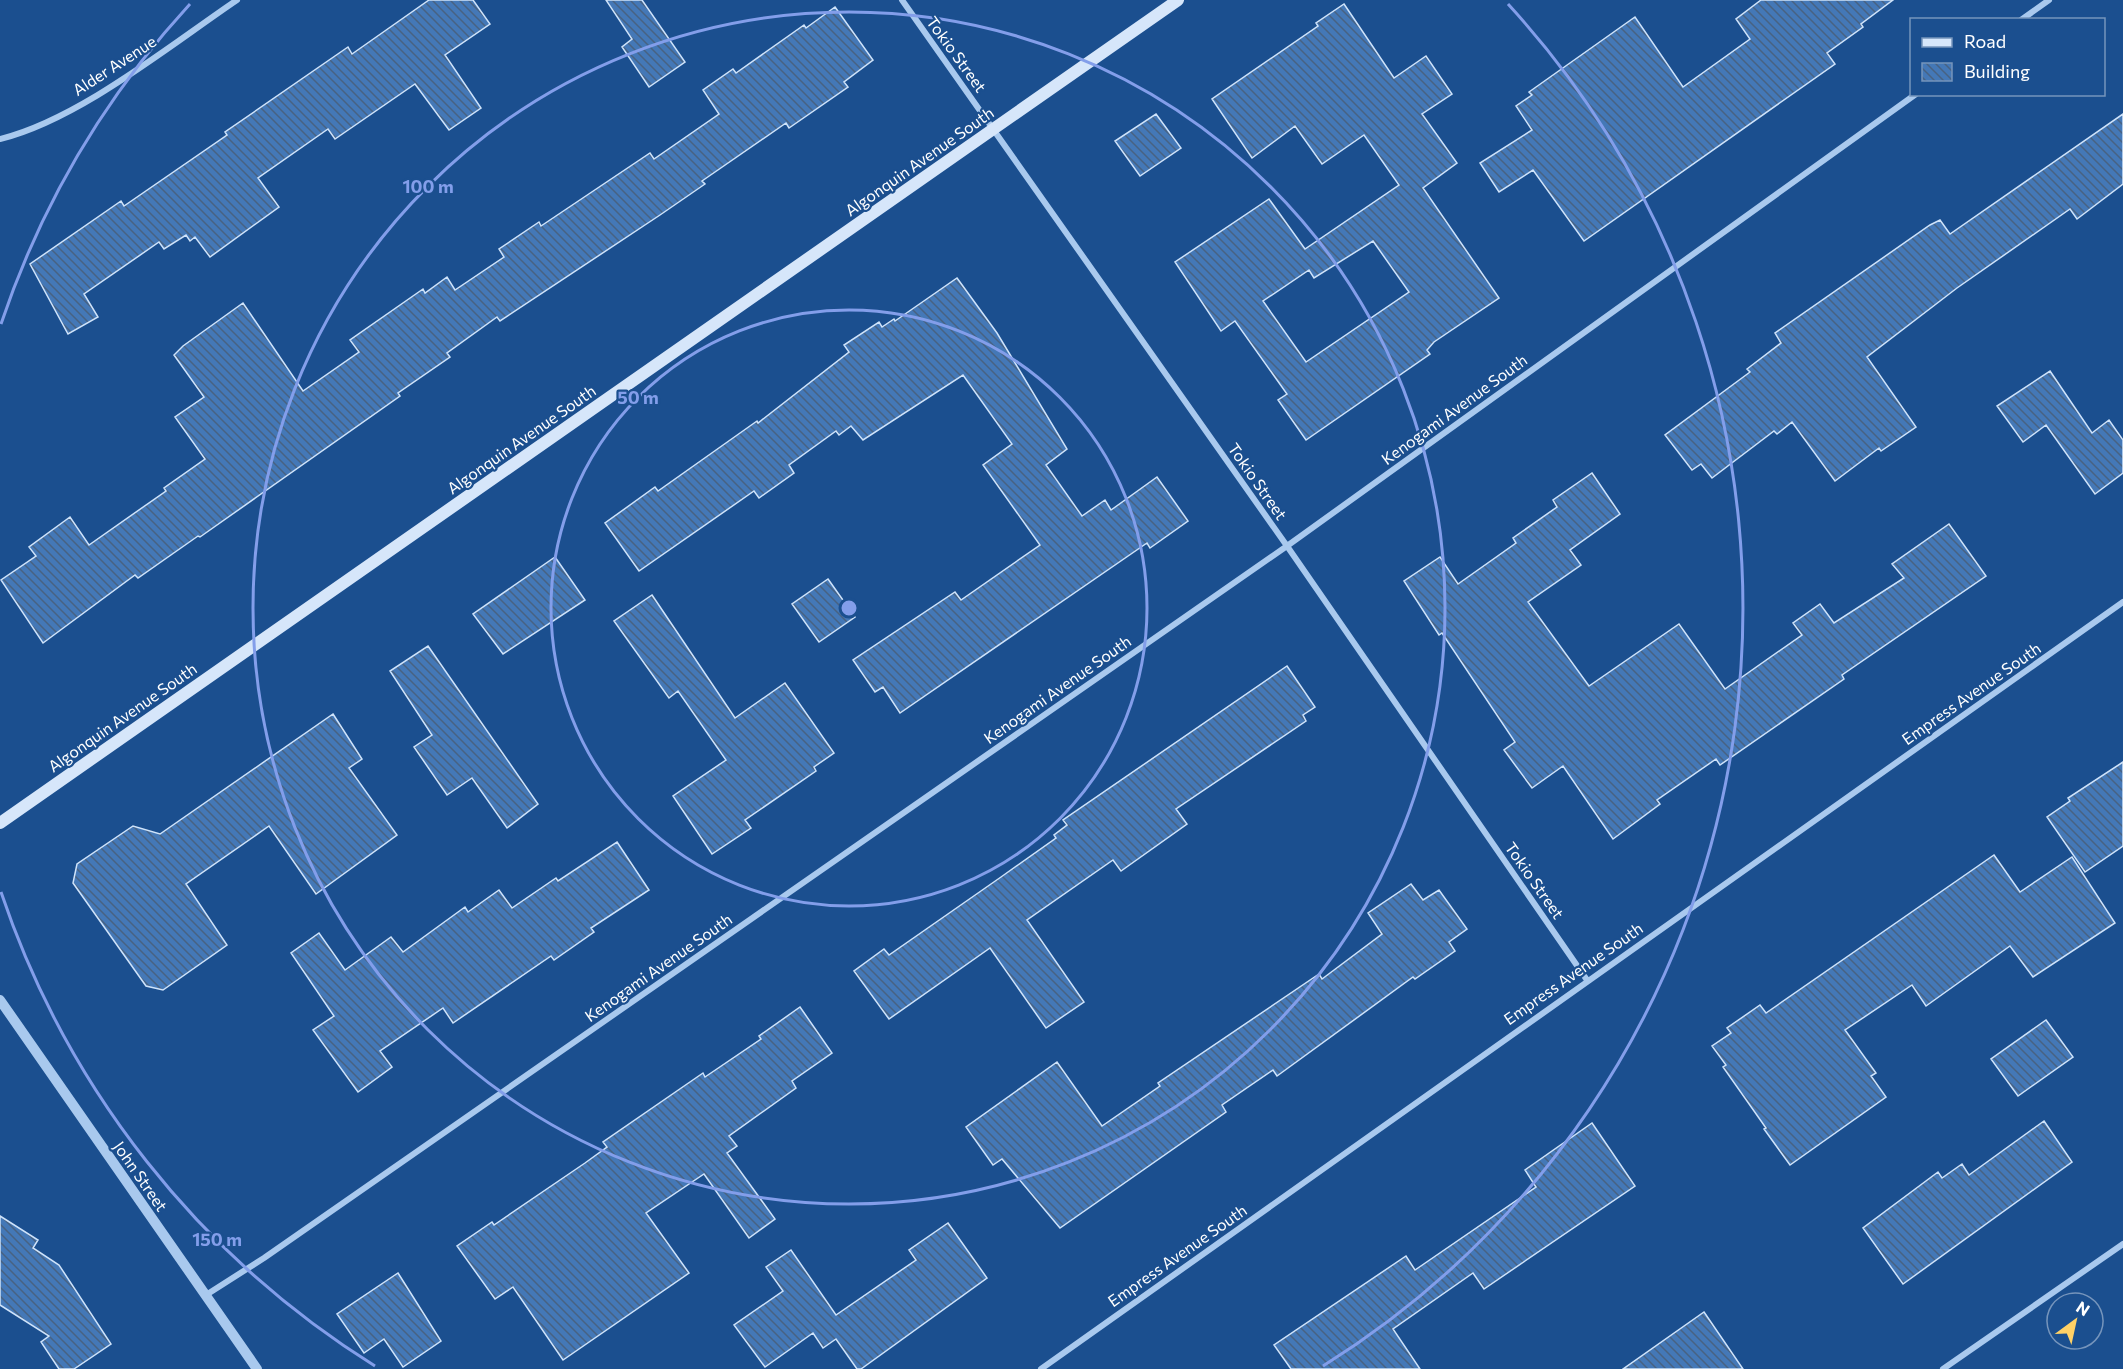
<svg xmlns="http://www.w3.org/2000/svg" width="2123" height="1369" viewBox="0 0 2123 1369" font-family="Commissioner,sans-serif">
  <defs>
    <pattern id="building-back-hatch" width="6" height="6" patternUnits="userSpaceOnUse" patternTransform="scale(1.5)"><rect width="6" height="6" fill="#4478b7"/><path d="M-1 5l2 2M0 0l6 6M5-1l2 2" fill="none" stroke="#486282"/></pattern>
  </defs>
  <rect width="100%" height="100%" fill="#1b4f8f"/>
  <!-- building -->
  <path fill="url(#building-back-hatch)" stroke="#cfe3fa" stroke-width="1.5" fill-rule="evenodd" d="M 429,0 L 473,0 L 490,24 L 445,55 L 481,108 L 449,130 L 415,84 L 335,139 L 328,129 L 258,178 L 279,207 L 210,257 L 195,237 L 190,241 L 186,235 L 164,249 L 159,242 L 84,294 L 98,317 L 68,334 L 30,264 L 121,201 L 124,206 L 227,135 L 225,132 L 348,47 L 352,54 Z
    M 606,0 L 642,0 L 685,62 L 649,87 L 622,47 L 632,39 Z
    M 1761,0 L 1893,0 L 1861,24 L 1863,27 L 1827,53 L 1835,64 L 1584,241 L 1533,170 L 1499,192 L 1480,163 L 1532,130 L 1516,106 L 1532,95 L 1529,92 L 1635,17 L 1683,87 L 1750,39 L 1736,19 Z
    M 1344,4 L 1394,78 L 1426,56 L 1452,94 L 1422,114 L 1457,163 L 1423,188 L 1499,298 L 1434,342 L 1427,350 L 1430,354 L 1306,440 L 1278,400 L 1287,394 L 1235,321 L 1221,331 L 1175,262 L 1269,199 L 1305,249 L 1399,185 L 1364,135 L 1322,164 L 1295,126 L 1252,158 L 1212,99 L 1318,26 L 1316,23 ZM 1373,241 L 1409,292 L 1306,362 L 1263,301 L 1309,270 L 1314,278 Z
    M 835,7 L 873,60 L 844,82 L 848,87 L 789,128 L 786,123 L 702,181 L 705,184 L 660,215 L 500,321 L 497,317 L 447,353 L 450,357 L 398,393 L 400,396 L 200,537 L 198,536 L 138,578 L 135,575 L 43,643 L 1,580 L 36,556 L 29,547 L 70,517 L 89,545 L 166,491 L 164,488 L 205,459 L 175,417 L 204,397 L 174,355 L 183,346 L 243,303 L 303,391 L 359,352 L 350,340 L 423,289 L 425,293 L 447,277 L 455,290 L 504,257 L 499,249 L 539,222 L 541,226 L 650,153 L 654,159 L 719,114 L 703,90 L 733,69 L 736,73 L 804,25 L 806,28 Z
    M 1156,114 L 1181,148 L 1140,176 L 1115,141 Z
    M 2123,114 L 2123,184 L 2077,219 L 2070,209 L 1957,288 L 1867,357 L 1916,427 L 1881,451 L 1879,448 L 1835,481 L 1792,422 L 1777,434 L 1774,431 L 1712,478 L 1701,464 L 1692,470 L 1665,435 L 1750,372 L 1747,369 L 1781,343 L 1775,333 L 1930,225 L 1940,220 L 1950,234 Z
    M 957,278 L 997,333 L 1067,449 L 1046,465 L 1082,516 L 1105,500 L 1111,510 L 1157,477 L 1188,521 L 1150,548 L 1147,543 L 900,713 L 883,687 L 875,692 L 853,660 L 955,592 L 961,600 L 1040,545 L 983,465 L 1012,444 L 963,375 L 863,440 L 851,426 L 839,435 L 836,431 L 789,465 L 794,473 L 759,498 L 754,491 L 639,571 L 605,523 L 655,487 L 658,491 L 757,421 L 758,423 L 849,352 L 844,345 L 879,322 L 882,327 L 894,319 L 895,321 Z
    M 2050,371 L 2092,433 L 2109,420 L 2123,440 L 2123,473 L 2095,494 L 2046,425 L 2023,442 L 1997,406 Z
    M 1592,473 L 1620,514 L 1570,550 L 1581,565 L 1528,602 L 1589,686 L 1679,624 L 1725,689 L 1802,635 L 1793,623 L 1820,604 L 1834,623 L 1904,578 L 1892,564 L 1949,524 L 1986,576 L 1842,675 L 1844,679 L 1720,765 L 1716,759 L 1657,800 L 1660,804 L 1613,839 L 1563,766 L 1532,788 L 1504,750 L 1515,742 L 1442,633 L 1439,635 L 1404,581 L 1440,557 L 1458,584 L 1516,543 L 1513,538 L 1557,507 L 1553,500 Z
    M 555,557 L 585,600 L 503,654 L 473,614 Z
    M 828,579 L 855,617 L 819,642 L 792,604 Z
    M 652,595 L 735,718 L 785,683 L 834,753 L 814,767 L 816,771 L 745,820 L 751,828 L 712,854 L 673,796 L 726,760 L 678,691 L 669,698 L 614,621 Z
    M 428,646 L 538,804 L 507,828 L 472,778 L 447,795 L 414,747 L 432,735 L 390,671 Z
    M 1287,666 L 1315,707 L 1303,715 L 1306,721 L 1176,809 L 1187,824 L 1121,871 L 1113,860 L 1027,920 L 1084,1002 L 1046,1028 L 990,948 L 889,1019 L 854,971 L 884,949 L 889,955 L 1001,877 L 1056,838 L 1054,835 L 1067,825 L 1063,820 Z
    M 333,714 L 362,759 L 349,768 L 397,835 L 316,894 L 269,826 L 186,884 L 227,945 L 163,990 L 146,986 L 73,883 L 77,864 L 133,826 L 160,834 Z
    M 2123,762 L 2123,846 L 2085,872 L 2047,817 L 2070,801 L 2068,798 Z
    M 617,842 L 649,890 L 591,928 L 594,932 L 554,960 L 551,956 L 453,1023 L 443,1008 L 380,1051 L 392,1067 L 358,1092 L 313,1030 L 334,1016 L 291,953 L 319,933 L 345,970 L 391,937 L 403,952 L 465,907 L 468,912 L 499,890 L 512,908 L 556,878 L 558,881 Z
    M 1994,855 L 2020,892 L 2072,857 L 2115,923 L 2033,977 L 2010,946 L 1926,1006 L 1912,985 L 1845,1030 L 1876,1073 L 1871,1076 L 1886,1097 L 1790,1165 L 1764,1129 L 1766,1128 L 1723,1067 L 1726,1065 L 1712,1046 L 1731,1033 L 1727,1028 L 1760,1005 L 1766,1013 Z
    M 1411,884 L 1423,900 L 1439,890 L 1467,929 L 1449,942 L 1455,951 L 1415,979 L 1413,977 L 1277,1076 L 1273,1070 L 1222,1105 L 1226,1112 L 1060,1228 L 1002,1159 L 993,1165 L 966,1127 L 1057,1062 L 1102,1126 L 1160,1086 L 1158,1083 L 1319,974 L 1322,979 L 1382,934 L 1368,913 Z
    M 800,1007 L 832,1053 L 792,1081 L 796,1088 L 729,1136 L 737,1146 L 727,1153 L 775,1219 L 749,1238 L 704,1174 L 646,1213 L 689,1273 L 563,1360 L 513,1287 L 495,1299 L 457,1246 L 492,1222 L 494,1225 L 585,1163 L 607,1147 L 603,1142 L 703,1073 L 705,1077 L 761,1039 L 759,1036 Z
    M 2046,1020 L 2073,1057 L 2018,1096 L 1991,1059 Z
    M 2044,1121 L 2072,1162 L 1903,1284 L 1863,1228 L 1938,1172 L 1942,1178 L 1962,1164 L 1969,1175 Z
    M 1592,1123 L 1635,1186 L 1484,1289 L 1473,1273 L 1393,1329 L 1420,1369 L 1291,1369 L 1274,1345 L 1406,1256 L 1415,1270 L 1536,1187 L 1525,1170 Z
    M 0,1216 L 38,1240 L 33,1248 L 59,1265 L 111,1344 L 74,1369 L 59,1369 L 41,1342 L 49,1336 L 0,1305 Z
    M 948,1223 L 987,1278 L 861,1369 L 857,1369 L 836,1339 L 823,1348 L 813,1333 L 765,1367 L 734,1325 L 783,1291 L 766,1267 L 791,1250 L 836,1315 L 916,1260 L 909,1250 Z
    M 398,1273 L 441,1341 L 403,1367 L 384,1339 L 364,1353 L 337,1314 Z
    M 1704,1312 L 1743,1369 L 1623,1369 Z"/>
  <g fill="none" stroke-linecap="round" stroke-linejoin="round">
    <!-- minor -->
    <path stroke="#a9c9ee" stroke-width="6" d="M 902,0 L 1287,546 L 1587,980
      M 2021,20 L 2049,0
      M 0,139 C 78,120 169,46 237,0
      M 206,1295 L 264,1258 L 1287,546 L 1916,94
      M 1041,1369 L 2123,602
      M 1943,1369 L 2123,1244"/>
    <!-- tertiary -->
    <path stroke="#a9c9ee" stroke-width="10" d="M 0,1000 L 257,1369"/>
    <!-- secondary -->
    <path stroke="#d6e6fa" stroke-width="12" d="M 0,823 L 1178,0"/>
  </g>
  <!-- distance rings -->
  <g fill="none" stroke="#839eea" stroke-width="3">
    <circle cx="849" cy="608" r="298"/>
    <circle cx="849" cy="608" r="596"/>
    <path d="M375 1366A894 894 0 0 1 1 892M1 324A894 894 0 0 1 190 4M1508 4A894 894 0 0 1 1323 1366"/>
  </g>
  <g text-anchor="middle" dominant-baseline="central" stroke-width="4.5" stroke-linejoin="round" paint-order="stroke">
    <!-- street labels -->
    <g font-size="16" fill="#fff" stroke="#1b4f8f">
      <text transform="translate(957 54) rotate(54)">Tokio Street</text>
      <text transform="translate(114 65) rotate(-33)">Alder Avenue</text>
      <text transform="translate(919 161) rotate(-35)">Algonquin Avenue South</text>
      <text transform="translate(1454 409) rotate(-36)">Kenogami Avenue South</text>
      <text transform="translate(521 439) rotate(-35)">Algonquin Avenue South</text>
      <text transform="translate(1258 481) rotate(55)">Tokio Street</text>
      <text transform="translate(1057 689) rotate(-35)">Kenogami Avenue South</text>
      <text transform="translate(1971 693) rotate(-35)">Empress Avenue South</text>
      <text transform="translate(122 717) rotate(-35)">Algonquin Avenue South</text>
      <text transform="translate(1535 880) rotate(55)">Tokio Street</text>
      <text transform="translate(658 967) rotate(-35)">Kenogami Avenue South</text>
      <text transform="translate(1573 973) rotate(-35)">Empress Avenue South</text>
      <text transform="translate(141 1176) rotate(55)">John Street</text>
      <text transform="translate(1177 1255) rotate(-35)">Empress Avenue South</text>
    </g>
  </g>
  <circle cx="849" cy="608" r="9" fill="#839eea" stroke="#1b4f8f" stroke-width="3"/>
  <g font-size="18" text-anchor="middle" font-weight="bold" fill="#839eea" stroke="#1b4f8f" stroke-width="4.5" stroke-linejoin="round" paint-order="stroke">
    <text x="428" y="193">100 m</text>
    <text x="638" y="404">50 m</text>
    <text x="217" y="1246">150 m</text>
  </g>
  <!-- legend -->
  <rect x="1910" y="18" width="195" height="78" fill="#1b4f8f" stroke="#7695bc" stroke-width="1.5"/>
  <rect x="1922" y="38" width="30" height="9" fill="#d6e6fa" stroke="#7695bc" stroke-width="1.5"/>
  <text x="1964" y="48" font-size="18" fill="#ffffff">Road</text>
  <rect x="1922" y="63" width="30" height="18" fill="url(#building-back-hatch)" stroke="#7695bc" stroke-width="1.5"/>
  <text x="1964" y="78" font-size="18" fill="#ffffff">Building</text>
  <!-- north arrow -->
  <g transform="translate(2075 1321) rotate(33)"><circle r="28" fill="#1b4f8f" stroke="#7695bc" stroke-width="1.5"/>
  <path d="M0-4.5L10 22L0 15L-10 22Z" fill="#ffd166"/>
  <text y="-9" font-size="16" font-weight="bold" text-anchor="middle" fill="#ffffff">N</text>
  </g>
</svg>
